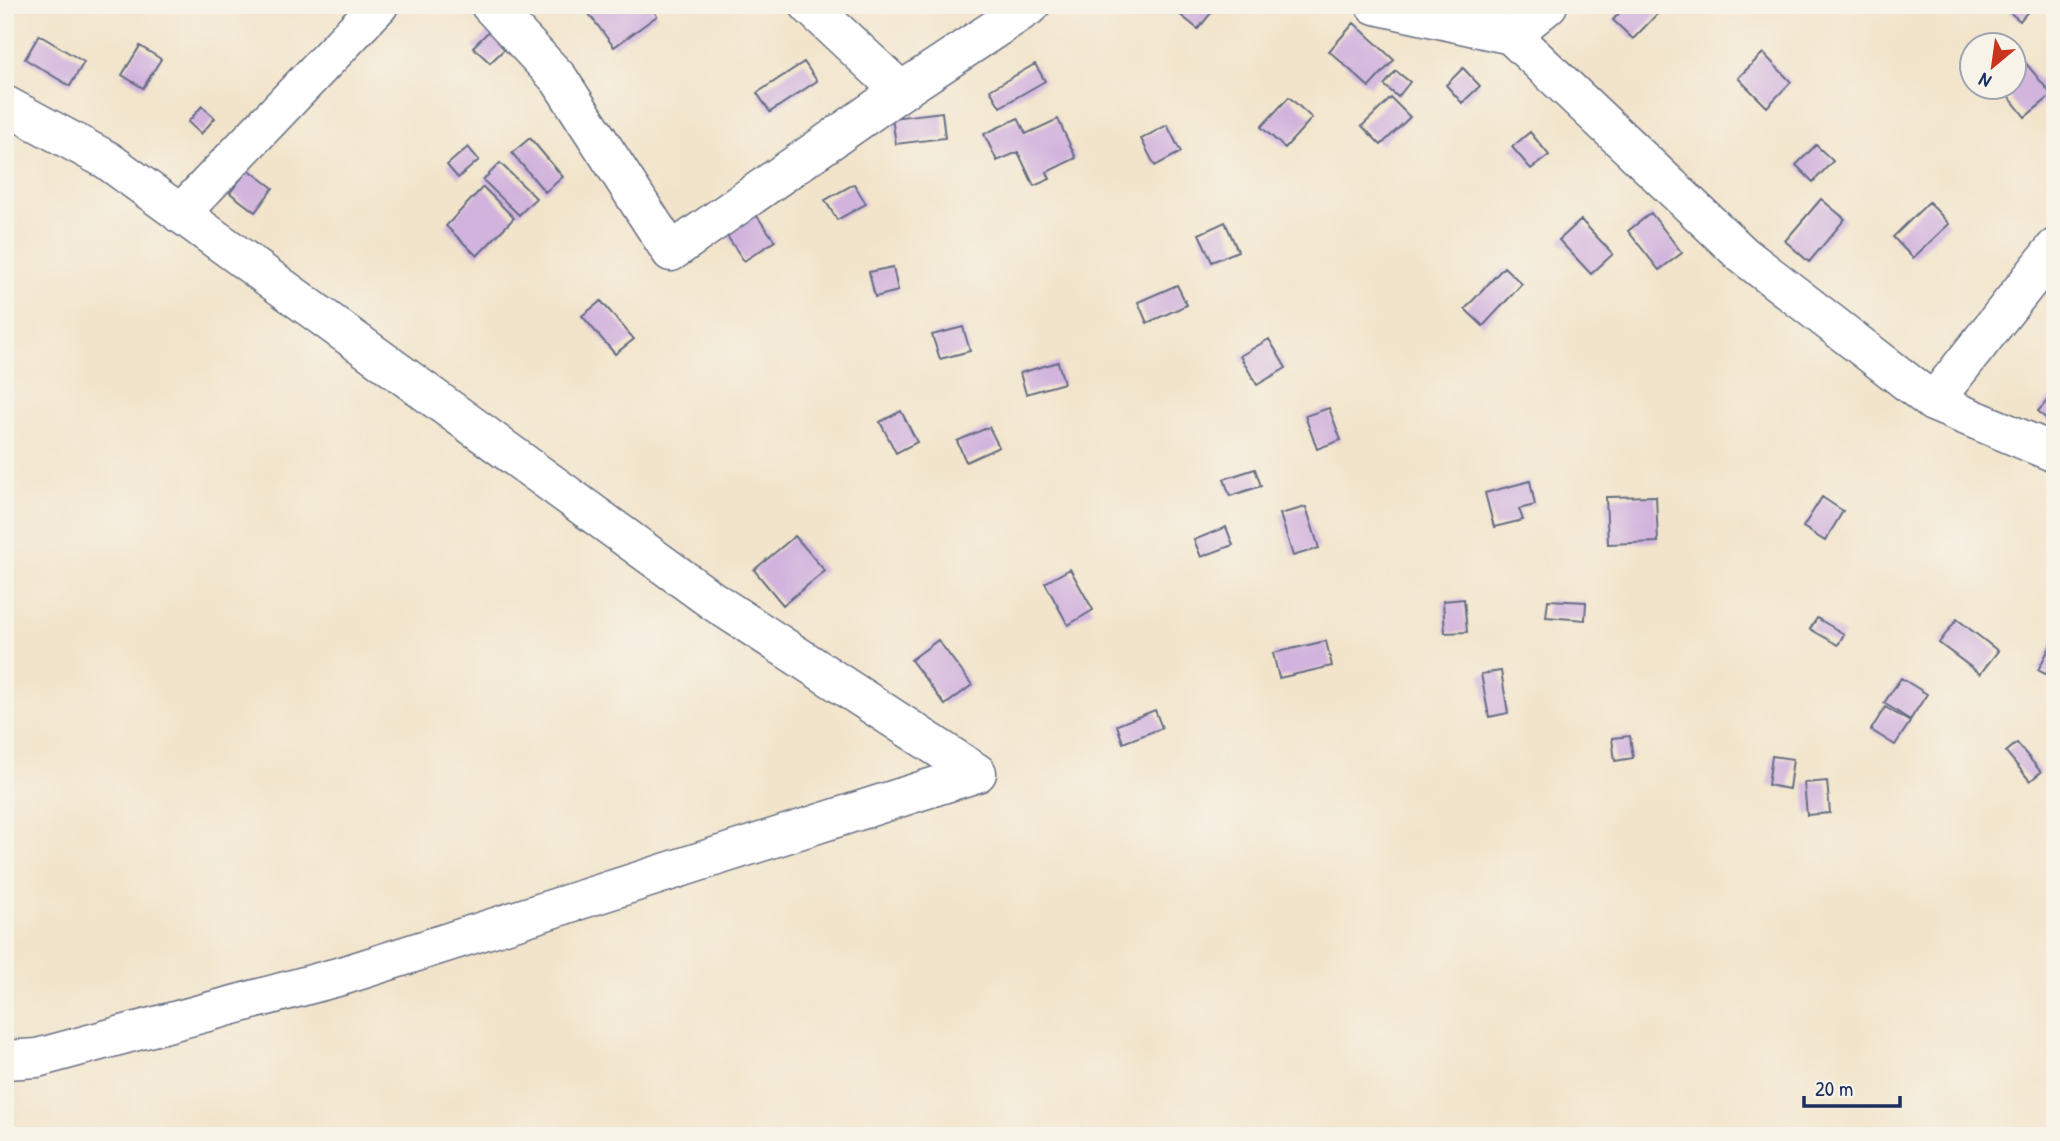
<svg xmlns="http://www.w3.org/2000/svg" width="2060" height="1141" viewBox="0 0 2060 1141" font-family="'Patrick Hand',sans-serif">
  <rect width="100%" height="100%" fill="#f7f3e8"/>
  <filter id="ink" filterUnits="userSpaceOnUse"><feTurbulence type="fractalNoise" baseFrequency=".0143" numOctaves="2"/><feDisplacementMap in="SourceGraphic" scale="14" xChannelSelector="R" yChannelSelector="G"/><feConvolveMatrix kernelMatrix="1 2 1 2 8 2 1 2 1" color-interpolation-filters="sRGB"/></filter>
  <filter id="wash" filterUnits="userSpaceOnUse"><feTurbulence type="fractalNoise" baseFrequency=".00686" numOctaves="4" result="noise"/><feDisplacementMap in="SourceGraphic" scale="28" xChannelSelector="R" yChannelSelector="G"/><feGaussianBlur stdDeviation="1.57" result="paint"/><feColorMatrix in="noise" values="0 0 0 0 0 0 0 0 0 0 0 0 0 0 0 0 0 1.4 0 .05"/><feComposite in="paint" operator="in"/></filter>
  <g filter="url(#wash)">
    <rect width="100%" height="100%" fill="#f2e4ca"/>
    <g id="blocks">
      <!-- building -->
      <path fill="#d1b3dd" d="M 593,5 L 650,5 L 657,16 L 614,47 L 586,10 Z
        M 1168,5 L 1214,5 L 1216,7 L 1198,29 Z
        M 1626,5 L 1660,5 L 1663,8 L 1633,39 L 1613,20 Z
        M 2001,5 L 2033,5 L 2020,21 Z
        M 1354,23 L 1394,60 L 1369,87 L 1329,51 Z
        M 494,26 L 511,43 L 490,63 L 473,47 Z
        M 39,35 L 84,62 L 70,86 L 25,59 Z
        M 140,46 L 161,59 L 143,88 L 122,75 Z
        M 1763,53 L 1791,82 L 1767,107 L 1738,78 Z
        M 2020,56 L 2052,95 L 2025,117 L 2002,88 L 2014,88 L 2014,61 Z
        M 804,62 L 817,81 L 770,112 L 757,93 Z
        M 1035,64 L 1045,81 L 1000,107 L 990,90 Z
        M 1463,68 L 1480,86 L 1462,103 L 1446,85 Z
        M 1396,71 L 1410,82 L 1398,97 L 1384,85 Z
        M 1289,97 L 1312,118 L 1285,148 L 1261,127 Z
        M 1391,98 L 1410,117 L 1381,145 L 1362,126 Z
        M 202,106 L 215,118 L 201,134 L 188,122 Z
        M 942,112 L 945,138 L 896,144 L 892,118 Z
        M 1018,118 L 1026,134 L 1058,119 L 1076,158 L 1047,172 L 1050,179 L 1034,186 L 1018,152 L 997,161 L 984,134 Z
        M 1167,125 L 1181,152 L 1155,166 L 1141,139 Z
        M 1530,132 L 1549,155 L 1531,169 L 1512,147 Z
        M 530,138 L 563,177 L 545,192 L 512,153 Z
        M 1816,145 L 1833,161 L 1813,182 L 1796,165 Z
        M 468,147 L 479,160 L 458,178 L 447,165 Z
        M 500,163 L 536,198 L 519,215 L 483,180 Z
        M 248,169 L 273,188 L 255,212 L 230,193 Z
        M 854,184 L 866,204 L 837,220 L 825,200 Z
        M 483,187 L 514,218 L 477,256 L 446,226 Z
        M 1821,199 L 1845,219 L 1809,262 L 1785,241 Z
        M 1929,202 L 1949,224 L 1913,258 L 1893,237 Z
        M 754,212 L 775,241 L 744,261 L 725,233 Z
        M 1651,213 L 1682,253 L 1659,270 L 1628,231 Z
        M 1581,220 L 1613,254 L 1591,274 L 1559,240 Z
        M 1225,222 L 1238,251 L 1212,262 L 1199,234 Z
        M 893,267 L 898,291 L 875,297 L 869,272 Z
        M 1504,267 L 1522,284 L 1483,326 L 1465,309 Z
        M 1177,285 L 1187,305 L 1147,323 L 1138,302 Z
        M 601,301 L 634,339 L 615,354 L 582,316 Z
        M 963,327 L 970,351 L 940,359 L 932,335 Z
        M 1269,339 L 1286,368 L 1257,385 L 1240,356 Z
        M 1058,362 L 1064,383 L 1026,394 L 1020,373 Z
        M 2055,393 L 2055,427 L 2038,411 Z
        M 1329,408 L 1341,440 L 1317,449 L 1305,416 Z
        M 901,411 L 917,442 L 896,453 L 880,422 Z
        M 989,427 L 999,447 L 966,462 L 957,441 Z
        M 1255,469 L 1261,486 L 1230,496 L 1224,479 Z
        M 1530,481 L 1535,505 L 1519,509 L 1523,520 L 1494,527 L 1485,493 Z
        M 1656,496 L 1658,542 L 1608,544 L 1606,497 Z
        M 1822,497 L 1843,511 L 1825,541 L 1803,527 Z
        M 1306,507 L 1319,548 L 1293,556 L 1280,514 Z
        M 1226,527 L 1233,545 L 1201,557 L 1194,540 Z
        M 795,536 L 825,571 L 783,605 L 754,570 Z
        M 1070,569 L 1093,610 L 1068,625 L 1045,583 Z
        M 1464,599 L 1467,632 L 1445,633 L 1443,601 Z
        M 1548,600 L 1586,602 L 1585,620 L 1546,617 Z
        M 1817,618 L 1844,634 L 1838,645 L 1810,629 Z
        M 1957,619 L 1998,651 L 1980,674 L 1939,643 Z
        M 938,640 L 972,685 L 945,705 L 911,660 Z
        M 1326,641 L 1332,666 L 1279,678 L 1273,653 Z
        M 2052,643 L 2055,645 L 2055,679 L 2038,670 Z
        M 1501,671 L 1508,713 L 1489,717 L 1481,674 Z
        M 1901,678 L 1927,694 L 1910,720 L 1884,703 Z
        M 1885,707 L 1910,722 L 1895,745 L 1871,730 Z
        M 1155,710 L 1162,728 L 1123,743 L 1117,725 Z
        M 1630,736 L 1633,758 L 1615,761 L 1612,738 Z
        M 2017,743 L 2041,772 L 2030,781 L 2006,752 Z
        M 1772,756 L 1793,759 L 1789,789 L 1768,785 Z
        M 1827,781 L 1830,813 L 1807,815 L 1804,783 Z"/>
    </g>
  </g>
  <g filter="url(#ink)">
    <use href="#blocks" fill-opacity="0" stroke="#666e84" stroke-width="2"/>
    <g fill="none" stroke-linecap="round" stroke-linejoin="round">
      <defs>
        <path id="minor" d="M 490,5 L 559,79 L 671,252 L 901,91 L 1031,5
          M 809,5 L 901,91
          M 1375,5 L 1511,35 L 1743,255 L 1933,402 L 2055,453
          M 1511,35 L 1548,5
          M 5,105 L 107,160 L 713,601 L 977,773
          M 180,214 L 379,5
          M 1933,402 L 2055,248
          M 5,1060 L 37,1058 L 345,975 L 977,773"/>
      </defs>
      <!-- minor casing -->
      <use href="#minor" stroke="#666e84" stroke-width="41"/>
      <!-- minor -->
      <use href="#minor" stroke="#fff" stroke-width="38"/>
    </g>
  </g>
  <!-- margin -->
  <rect width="2060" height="1141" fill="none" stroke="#f7f3e8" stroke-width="28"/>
  <!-- north arrow -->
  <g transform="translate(1993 66) rotate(209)"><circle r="33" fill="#f7f3e8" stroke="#9fa5b1" stroke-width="2"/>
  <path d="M0-5L12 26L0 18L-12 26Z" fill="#c8321e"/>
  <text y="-10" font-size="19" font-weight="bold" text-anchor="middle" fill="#1b2f5e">N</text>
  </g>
  <!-- scale -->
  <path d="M1804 1096v10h96v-10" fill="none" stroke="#1b2f5e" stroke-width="3.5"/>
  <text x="1815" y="1096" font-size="21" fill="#1b2f5e" stroke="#f7f3e8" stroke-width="5" paint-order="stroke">20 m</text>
</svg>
